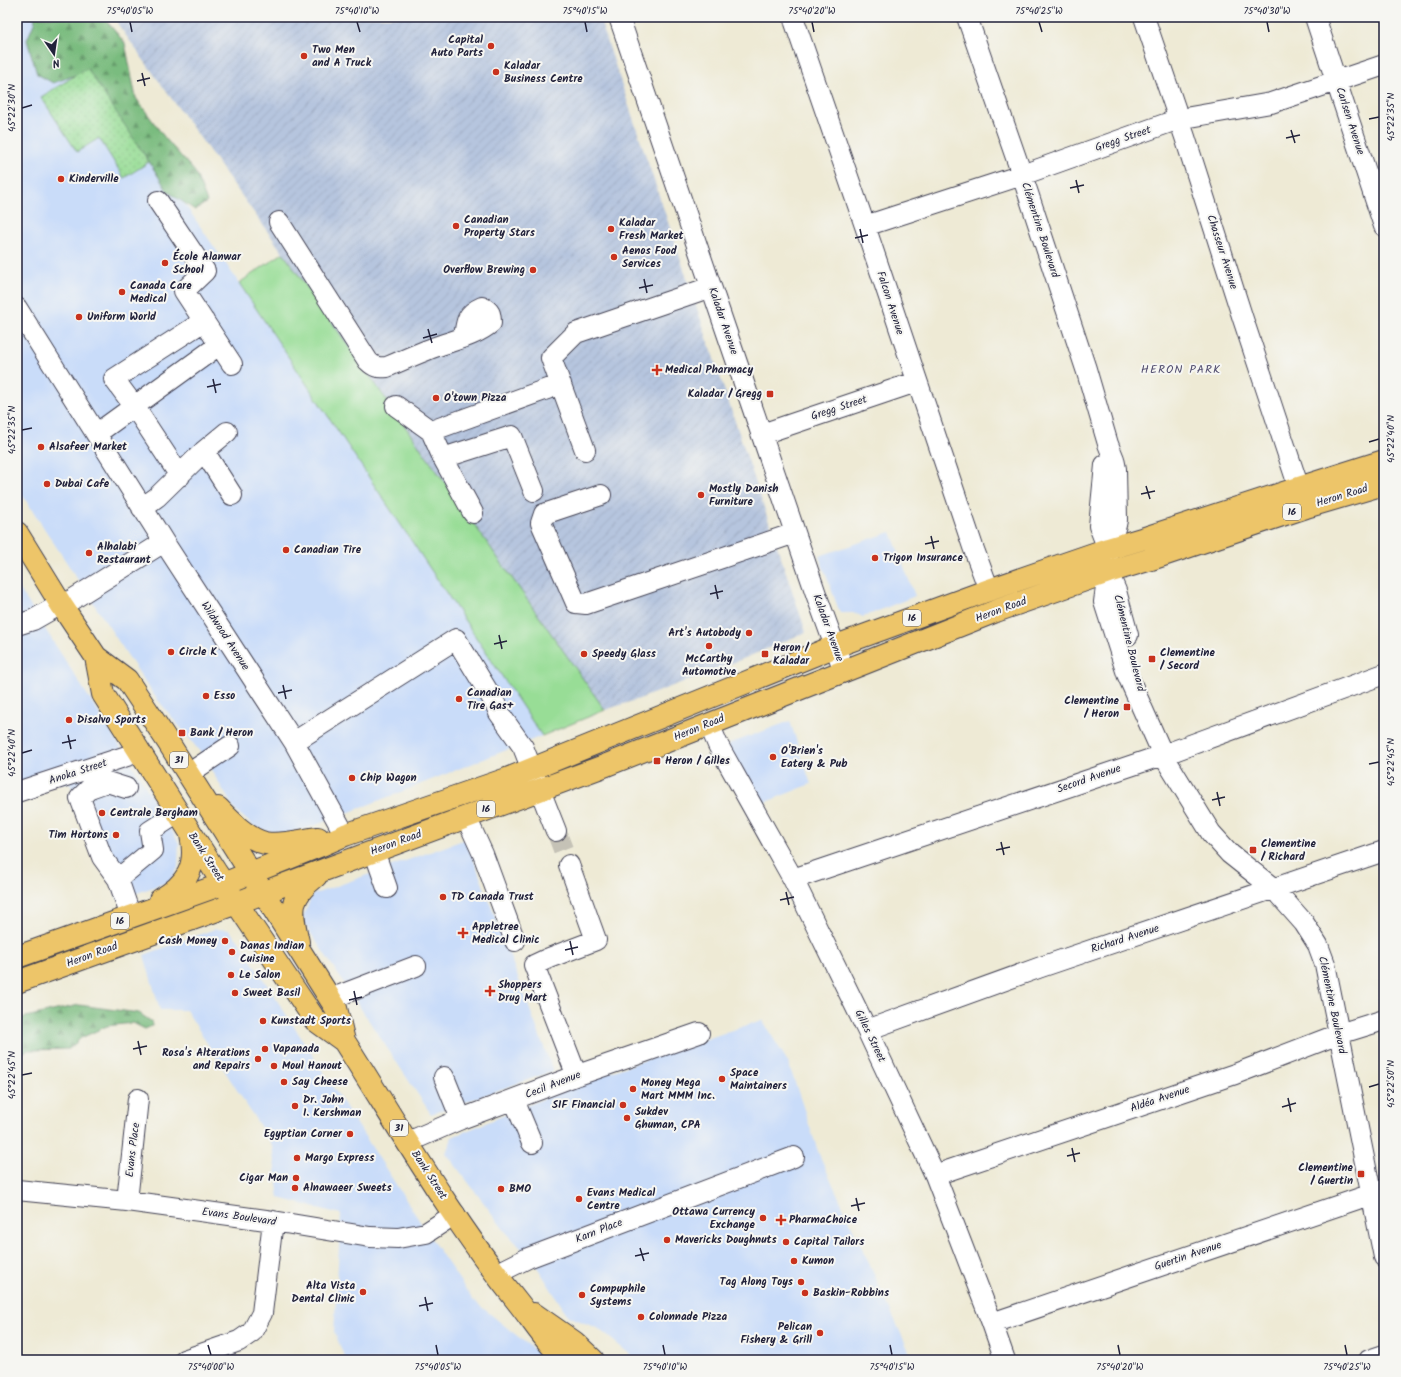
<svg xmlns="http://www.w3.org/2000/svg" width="1401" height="1377" viewBox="0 0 1401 1377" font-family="Kalam,sans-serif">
  <defs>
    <pattern id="industrial-furrows" width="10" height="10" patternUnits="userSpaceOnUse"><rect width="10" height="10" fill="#b6c5de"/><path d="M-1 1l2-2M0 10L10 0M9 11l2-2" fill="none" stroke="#9ca9bf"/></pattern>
    <pattern id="forest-firs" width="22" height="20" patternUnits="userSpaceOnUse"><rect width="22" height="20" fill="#7abc7f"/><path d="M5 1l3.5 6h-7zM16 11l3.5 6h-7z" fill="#649869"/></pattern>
    <pattern id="park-dots" width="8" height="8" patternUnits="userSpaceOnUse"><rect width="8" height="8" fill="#98dd96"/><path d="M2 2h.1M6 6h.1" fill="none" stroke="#83bd82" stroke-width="1.8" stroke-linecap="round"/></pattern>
  </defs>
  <rect width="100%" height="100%" fill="#f6f6f2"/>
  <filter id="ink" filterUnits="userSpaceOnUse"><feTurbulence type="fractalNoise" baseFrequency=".025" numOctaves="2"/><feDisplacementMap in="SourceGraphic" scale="8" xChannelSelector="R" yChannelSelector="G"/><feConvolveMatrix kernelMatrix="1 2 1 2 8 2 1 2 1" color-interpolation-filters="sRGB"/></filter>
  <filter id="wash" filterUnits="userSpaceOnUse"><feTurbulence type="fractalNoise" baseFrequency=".012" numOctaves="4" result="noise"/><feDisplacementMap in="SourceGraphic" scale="16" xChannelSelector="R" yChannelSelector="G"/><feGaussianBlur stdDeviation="0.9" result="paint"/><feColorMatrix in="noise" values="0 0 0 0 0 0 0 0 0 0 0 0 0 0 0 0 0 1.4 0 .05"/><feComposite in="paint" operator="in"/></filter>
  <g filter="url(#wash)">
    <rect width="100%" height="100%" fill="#eeead5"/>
    <!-- built -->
    <path fill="#c9dcf9" d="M 17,17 L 56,17 L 239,283 L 542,736 L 355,810 L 313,826 L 281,835 L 255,827 L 235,810 L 201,753 L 153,694 L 17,487 Z
      M 891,532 L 915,596 L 863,617 L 855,613 L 840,613 L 819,556 Z
      M 17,585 L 141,779 L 179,843 L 178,868 L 170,881 L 118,900 L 70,784 L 17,782 Z
      M 790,721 L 811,784 L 761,804 L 727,747 L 729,744 Z
      M 466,839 L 553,1071 L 431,1114 L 302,920 L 312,895 Z
      M 215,929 L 229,930 L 238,940 L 430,1237 L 473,1300 L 547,1360 L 346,1360 L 334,1332 L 341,1214 L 279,1198 L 272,1145 L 186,1010 L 160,1010 L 144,955 Z
      M 762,1020 L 788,1062 L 819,1154 L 913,1360 L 637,1360 L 599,1329 L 568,1316 L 534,1262 L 505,1231 L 446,1153 L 452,1137 L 593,1078 Z"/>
    <!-- industrial -->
    <path fill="url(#industrial-furrows)" d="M 122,17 L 599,17 L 806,632 L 745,658 L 639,699 L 605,710 L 283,253 L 117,23 Z"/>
    <!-- green -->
    <path fill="#98dd96" stroke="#5d8068" d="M 283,253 L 605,710 L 542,736 L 239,283 Z"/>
    <!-- forest -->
    <path fill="url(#forest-firs)" stroke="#4e6f5d" d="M 34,17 L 103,17 L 125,43 L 136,98 L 165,138 L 195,172 L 207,202 L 195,210 L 168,192 L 145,155 L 119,125 L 84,72 L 53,83 L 37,74 L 27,40 L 35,21 Z
      M 79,1005 L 139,1013 L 152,1022 L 152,1026 L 145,1029 L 133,1023 L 107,1026 L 81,1038 L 69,1049 L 28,1050 L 17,1055 L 17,1019 Z"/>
    <!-- park -->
    <path fill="url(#park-dots)" stroke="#5d8068" d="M 87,68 L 149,162 L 124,178 L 99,138 L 77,152 L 41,97 Z"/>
  </g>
  <g filter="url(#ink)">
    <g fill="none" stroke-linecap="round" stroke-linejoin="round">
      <!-- minor-tunnel -->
      <path stroke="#c5c2b6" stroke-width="20" stroke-dasharray="20 10" stroke-linecap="butt" d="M 556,831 L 569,865"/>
      <defs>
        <path id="minor" d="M 619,17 L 816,594 L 844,671
          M 793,17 L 865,226 L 973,547 L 989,590
          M 967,17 L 1022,175 L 1086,369 L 1108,444 L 1114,459 L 1116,469 L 1117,520 L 1116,525 L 1108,549 L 1108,572 L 1104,602 L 1127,674 L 1163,755 L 1211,833 L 1230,854 L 1273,888 L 1304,923 L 1318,945 L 1325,964 L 1384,1257
          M 1144,17 L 1185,137 L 1243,319 L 1299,488
          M 1315,17 L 1384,226
          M 158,201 L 205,271 L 184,291 L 232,364
          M 279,222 L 368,361 C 374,367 378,368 387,367 C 403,360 419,353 435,347 C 454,340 476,336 491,323 C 491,314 490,310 482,307 C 466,314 466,322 464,337
          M 865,226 L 1022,175 L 1179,119 L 1271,103 L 1384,65
          M 17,308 L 164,542 L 294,742 L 345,835
          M 396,406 L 431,431 L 561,384
          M 431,431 L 443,458 L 512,436 L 534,491
          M 96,434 L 219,345
          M 762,434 L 916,382
          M 585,450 L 551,358 L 576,333 L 711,287
          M 204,451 L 232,495
          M 443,458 L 473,513
          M 1105,465 L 1099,526 L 1108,549
          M 180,476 L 134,406 L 114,379 L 204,321
          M 601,495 L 544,514 L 541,523 L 576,603 L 586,604 L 795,533
          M 142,508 L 157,497 L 204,451 L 227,432
          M 1108,572 L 1116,591 L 1128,635
          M 62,606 L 164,542
          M 17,625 L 33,620 L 61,604
          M 709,724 L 718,745 L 793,879 L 867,1030 L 935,1175 L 992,1323 L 1005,1360
          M 294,742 L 456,639 L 495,703 L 499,713 L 523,747 L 556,831
          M 188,774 L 230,746
          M 17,792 L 139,752
          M 466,817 L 483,854 L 515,941
          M 374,851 L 387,888
          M 569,865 L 596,940 L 549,958 L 534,965 L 573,1066 L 578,1075
          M 118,879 L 102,857 L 80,798 L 90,788 L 107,782 L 126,788
          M 793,879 L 1163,755 L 1384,674
          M 131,917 L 118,879 L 153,850 L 150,831 L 178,813
          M 330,999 L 416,966
          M 867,1030 L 1041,967 L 1384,851
          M 444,1077 L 461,1119
          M 514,1100 L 532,1143
          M 408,1142 L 461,1119 L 578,1075 L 699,1033
          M 935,1175 L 1235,1074 L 1339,1034 L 1384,1020
          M 17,1190 L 127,1201 L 273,1221 L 370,1237 L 398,1238 L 426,1233 L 455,1214
          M 127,1201 L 138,1099
          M 496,1274 L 528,1258 L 794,1157
          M 992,1323 L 1384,1190
          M 184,1360 L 239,1341 L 252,1332 L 262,1313 L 273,1221
          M 1369,1360 L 1384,1355"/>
        <path id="major" d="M 17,533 L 62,606 L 96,657 L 127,680 L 168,742 L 336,1008 L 344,1041 C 400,1129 452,1220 517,1301 C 533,1321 546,1343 565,1360
          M 96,657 L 103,694 L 215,871 L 315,1020 L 344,1041
          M 218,808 C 231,821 247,839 265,843 C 282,846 301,840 318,838
          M 160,900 C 187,884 198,867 191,835
          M 298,942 C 291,910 288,898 316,876
          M 17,957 L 223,884 L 324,844 L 345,835 L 507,779 L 836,646 L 989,590 L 1108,549 L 1148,537 L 1299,488 L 1384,461
          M 17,982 L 237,903 L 278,887 L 604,766 L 996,611 L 1108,572 L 1148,560 L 1306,507 L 1384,484
          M 534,1314 L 574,1342 L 593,1360"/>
      </defs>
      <!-- minor casing -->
      <use href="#minor" stroke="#414052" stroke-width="22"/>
      <!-- major casing -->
      <use href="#major" stroke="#414052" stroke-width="24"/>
      <!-- minor -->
      <use href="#minor" stroke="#fff" stroke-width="20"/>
      <!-- major -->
      <use href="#major" stroke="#edc569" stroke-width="22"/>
    </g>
  </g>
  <!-- ticks -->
  <path fill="none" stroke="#22223b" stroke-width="1.5" d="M 130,22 L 132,32M 357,22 L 360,32M 585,22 L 587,32M 812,22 L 814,32M 1039,22 L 1042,32M 1267,22 L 1269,32M 142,73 L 145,86M 137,81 L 150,78M 22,108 L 32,105M 1369,119 L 1379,117M 1291,130 L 1295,143M 1286,138 L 1300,135M 1076,180 L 1079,193M 1070,188 L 1084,185M 860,229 L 863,243M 855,238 L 868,235M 644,279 L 647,293M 639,288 L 653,285M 428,329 L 432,343M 423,338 L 437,334M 213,379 L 216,393M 207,387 L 221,384M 22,430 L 32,428M 1369,442 L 1379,439M 1146,486 L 1150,499M 1141,494 L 1155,491M 931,536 L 934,549M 925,544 L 939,541M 715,585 L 718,599M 710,594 L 723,591M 499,635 L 502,649M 494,644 L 507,641M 283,685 L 286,699M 278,693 L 292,690M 68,735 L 71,749M 62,743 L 76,740M 22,753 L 32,750M 1369,764 L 1379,762M 1217,792 L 1220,806M 1212,800 L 1225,797M 1001,842 L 1004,855M 996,850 L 1010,847M 786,892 L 789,905M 780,900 L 794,897M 570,941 L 573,955M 565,950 L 578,947M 354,991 L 357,1005M 349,1000 L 362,997M 138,1041 L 141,1055M 133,1049 L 147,1046M 22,1075 L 32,1073M 1369,1087 L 1379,1084M 1288,1098 L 1291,1112M 1282,1107 L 1296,1103M 1072,1148 L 1075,1162M 1067,1156 L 1080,1153M 856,1198 L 859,1211M 851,1206 L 865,1203M 640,1248 L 644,1261M 635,1256 L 649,1253M 425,1297 L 428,1311M 419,1306 L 433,1303M 208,1345 L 211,1355M 436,1345 L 438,1355M 663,1345 L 665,1355M 890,1345 L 892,1355M 1118,1345 L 1120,1355M 1345,1345 L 1347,1355"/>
  <!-- markers -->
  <g fill="#c8321e" stroke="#f6f6f2" stroke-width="1.5">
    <circle cx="491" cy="46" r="4"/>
    <circle cx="304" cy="56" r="4"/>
    <circle cx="496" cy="72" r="4"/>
    <circle cx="61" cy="179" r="4"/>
    <circle cx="456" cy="226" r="4"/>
    <circle cx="611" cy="229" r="4"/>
    <circle cx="614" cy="257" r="4"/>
    <circle cx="165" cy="263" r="4"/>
    <circle cx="533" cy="270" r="4"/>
    <circle cx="122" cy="292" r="4"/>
    <circle cx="79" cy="317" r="4"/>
    <path d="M655 364h4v4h4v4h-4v4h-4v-4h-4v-4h4z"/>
    <rect x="766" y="390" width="8" height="8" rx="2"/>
    <circle cx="436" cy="398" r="4"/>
    <circle cx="41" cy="447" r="4"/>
    <circle cx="47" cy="484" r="4"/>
    <circle cx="701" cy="495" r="4"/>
    <circle cx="286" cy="550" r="4"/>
    <circle cx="89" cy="553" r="4"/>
    <circle cx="875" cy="558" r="4"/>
    <circle cx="749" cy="633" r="4"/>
    <circle cx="709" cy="646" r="4"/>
    <circle cx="171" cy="652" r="4"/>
    <circle cx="584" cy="654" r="4"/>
    <rect x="761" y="650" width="8" height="8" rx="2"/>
    <rect x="1148" y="655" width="8" height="8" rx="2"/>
    <circle cx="206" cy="696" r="4"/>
    <circle cx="459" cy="699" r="4"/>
    <rect x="1123" y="703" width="8" height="8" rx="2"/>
    <circle cx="69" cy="720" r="4"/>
    <rect x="178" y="729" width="8" height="8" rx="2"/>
    <circle cx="773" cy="757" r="4"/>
    <rect x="653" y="757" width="8" height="8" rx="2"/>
    <circle cx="352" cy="778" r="4"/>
    <circle cx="102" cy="813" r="4"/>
    <circle cx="116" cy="835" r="4"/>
    <rect x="1249" y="846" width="8" height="8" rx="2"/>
    <circle cx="443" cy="897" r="4"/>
    <path d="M461 927h4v4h4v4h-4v4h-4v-4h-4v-4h4z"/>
    <circle cx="225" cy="941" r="4"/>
    <circle cx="232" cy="952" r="4"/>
    <circle cx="231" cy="975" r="4"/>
    <path d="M488 985h4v4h4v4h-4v4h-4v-4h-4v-4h4z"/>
    <circle cx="235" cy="993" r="4"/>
    <circle cx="263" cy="1021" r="4"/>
    <circle cx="265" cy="1049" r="4"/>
    <circle cx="258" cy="1059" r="4"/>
    <circle cx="274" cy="1066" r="4"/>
    <circle cx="722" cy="1079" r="4"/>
    <circle cx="284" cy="1082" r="4"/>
    <circle cx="633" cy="1089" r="4"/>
    <circle cx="623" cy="1105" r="4"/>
    <circle cx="295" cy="1106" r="4"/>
    <circle cx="627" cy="1118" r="4"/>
    <circle cx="350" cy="1134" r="4"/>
    <circle cx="297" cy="1158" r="4"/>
    <rect x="1357" y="1170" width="8" height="8" rx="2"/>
    <circle cx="296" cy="1178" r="4"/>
    <circle cx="295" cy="1188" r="4"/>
    <circle cx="501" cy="1189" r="4"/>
    <circle cx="579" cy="1199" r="4"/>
    <circle cx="763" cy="1218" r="4"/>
    <path d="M779 1214h4v4h4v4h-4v4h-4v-4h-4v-4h4z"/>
    <circle cx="667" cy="1240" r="4"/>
    <circle cx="786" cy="1242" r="4"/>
    <circle cx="794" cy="1261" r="4"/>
    <circle cx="801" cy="1282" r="4"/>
    <circle cx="363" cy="1292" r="4"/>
    <circle cx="805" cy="1293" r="4"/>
    <circle cx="582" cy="1295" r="4"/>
    <circle cx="641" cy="1317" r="4"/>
    <circle cx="820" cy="1333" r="4"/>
  </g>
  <g text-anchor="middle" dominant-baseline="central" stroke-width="4" stroke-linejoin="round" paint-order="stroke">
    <!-- shield labels -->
    <g fill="#f6f6f2" stroke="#626272" stroke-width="1">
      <rect x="1283" y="504" width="18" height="16" rx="3"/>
      <rect x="903" y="610" width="18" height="16" rx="3"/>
      <rect x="170" y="752" width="18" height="16" rx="3"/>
      <rect x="477" y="801" width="18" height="16" rx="3"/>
      <rect x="111" y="913" width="18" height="16" rx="3"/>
      <rect x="390" y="1120" width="18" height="16" rx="3"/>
    </g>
    <g font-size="10" font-weight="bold" fill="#22223b">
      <text x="1292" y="512">16</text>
      <text x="912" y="618">16</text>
      <text x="179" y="760">31</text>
      <text x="486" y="809">16</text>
      <text x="120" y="921">16</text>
      <text x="399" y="1128">31</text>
    </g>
    <!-- poi labels -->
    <g font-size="11" font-weight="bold" fill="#22223b" stroke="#f6f6f2" text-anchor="start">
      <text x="483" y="40" text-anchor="end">Capital<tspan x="483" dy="13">Auto Parts</tspan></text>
      <text x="312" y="50">Two Men<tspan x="312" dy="13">and A Truck</tspan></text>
      <text x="504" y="66">Kaladar<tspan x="504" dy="13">Business Centre</tspan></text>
      <text x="69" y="179">Kinderville</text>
      <text x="464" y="220">Canadian<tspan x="464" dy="13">Property Stars</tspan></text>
      <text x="619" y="223">Kaladar<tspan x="619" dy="13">Fresh Market</tspan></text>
      <text x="622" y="251">Aenos Food<tspan x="622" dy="13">Services</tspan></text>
      <text x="173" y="257">École Alanwar<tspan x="173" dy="13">School</tspan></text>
      <text x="525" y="270" text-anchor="end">Overflow Brewing</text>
      <text x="130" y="286">Canada Care<tspan x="130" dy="13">Medical</tspan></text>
      <text x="87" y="317">Uniform World</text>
      <text x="665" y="370">Medical Pharmacy</text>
      <text x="762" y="394" text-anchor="end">Kaladar / Gregg</text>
      <text x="444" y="398">O'town Pizza</text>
      <text x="49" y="447">Alsafeer Market</text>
      <text x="55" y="484">Dubai Cafe</text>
      <text x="709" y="489">Mostly Danish<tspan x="709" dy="13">Furniture</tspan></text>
      <text x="97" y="547">Alhalabi<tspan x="97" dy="13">Restaurant</tspan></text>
      <text x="294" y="550">Canadian Tire</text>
      <text x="883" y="558">Trigon Insurance</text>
      <text x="741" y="633" text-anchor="end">Art's Autobody</text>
      <text x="773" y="648">Heron /<tspan x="773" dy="13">Kaladar</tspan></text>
      <text x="179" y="652">Circle K</text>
      <text x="1160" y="653">Clementine<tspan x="1160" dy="13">/ Secord</tspan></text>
      <text x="592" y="654">Speedy Glass</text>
      <text x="709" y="659" text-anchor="middle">McCarthy<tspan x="709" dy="13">Automotive</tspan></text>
      <text x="467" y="693">Canadian<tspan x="467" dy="13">Tire Gas+</tspan></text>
      <text x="214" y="696">Esso</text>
      <text x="1119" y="701" text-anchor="end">Clementine<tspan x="1119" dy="13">/ Heron</tspan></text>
      <text x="77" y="720">Disalvo Sports</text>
      <text x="190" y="733">Bank / Heron</text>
      <text x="781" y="751">O'Brien's<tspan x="781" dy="13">Eatery &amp; Pub</tspan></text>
      <text x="665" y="761">Heron / Gilles</text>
      <text x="360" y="778">Chip Wagon</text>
      <text x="110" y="813">Centrale Bergham</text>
      <text x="108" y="835" text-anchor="end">Tim Hortons</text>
      <text x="1261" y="844">Clementine<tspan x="1261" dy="13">/ Richard</tspan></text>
      <text x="451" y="897">TD Canada Trust</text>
      <text x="472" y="927">Appletree<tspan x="472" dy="13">Medical Clinic</tspan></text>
      <text x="217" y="941" text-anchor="end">Cash Money</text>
      <text x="240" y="946">Danas Indian<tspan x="240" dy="13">Cuisine</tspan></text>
      <text x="239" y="975">Le Salon</text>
      <text x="498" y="985">Shoppers<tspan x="498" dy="13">Drug Mart</tspan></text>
      <text x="243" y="993">Sweet Basil</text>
      <text x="271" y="1021">Kunstadt Sports</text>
      <text x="273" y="1049">Vapanada</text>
      <text x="250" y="1053" text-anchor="end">Rosa's Alterations<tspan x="250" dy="13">and Repairs</tspan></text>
      <text x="282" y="1066">Moul Hanout</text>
      <text x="730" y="1073">Space<tspan x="730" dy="13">Maintainers</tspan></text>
      <text x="292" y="1082">Say Cheese</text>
      <text x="641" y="1083">Money Mega<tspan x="641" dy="13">Mart MMM Inc.</tspan></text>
      <text x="303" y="1100">Dr. John<tspan x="303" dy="13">I. Kershman</tspan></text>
      <text x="615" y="1105" text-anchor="end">SIF Financial</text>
      <text x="635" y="1112">Sukdev<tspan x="635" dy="13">Ghuman, CPA</tspan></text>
      <text x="342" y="1134" text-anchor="end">Egyptian Corner</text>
      <text x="305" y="1158">Margo Express</text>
      <text x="1353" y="1168" text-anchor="end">Clementine<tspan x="1353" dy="13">/ Guertin</tspan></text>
      <text x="288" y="1178" text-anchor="end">Cigar Man</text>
      <text x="303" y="1188">Alnawaeer Sweets</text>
      <text x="509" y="1189">BMO</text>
      <text x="587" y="1193">Evans Medical<tspan x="587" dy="13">Centre</tspan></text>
      <text x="755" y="1212" text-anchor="end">Ottawa Currency<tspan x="755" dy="13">Exchange</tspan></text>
      <text x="789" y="1220">PharmaChoice</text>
      <text x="675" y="1240">Mavericks Doughnuts</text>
      <text x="794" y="1242">Capital Tailors</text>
      <text x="802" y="1261">Kumon</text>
      <text x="793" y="1282" text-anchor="end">Tag Along Toys</text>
      <text x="355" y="1286" text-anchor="end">Alta Vista<tspan x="355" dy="13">Dental Clinic</tspan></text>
      <text x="590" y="1289">Compuphile<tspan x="590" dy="13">Systems</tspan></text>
      <text x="813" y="1293">Baskin-Robbins</text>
      <text x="649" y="1317">Colonnade Pizza</text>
      <text x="812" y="1327" text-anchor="end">Pelican<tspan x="812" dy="13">Fishery &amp; Grill</tspan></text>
    </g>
    <!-- street labels -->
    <g font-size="11" fill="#22223b" stroke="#f6f6f2">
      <text transform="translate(1350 121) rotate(72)">Carlsen Avenue</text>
      <text transform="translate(1123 139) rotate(-19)">Gregg Street</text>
      <text transform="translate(1040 230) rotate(72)">Clémentine Boulevard</text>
      <text transform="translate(1222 252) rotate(72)">Chasseur Avenue</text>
      <text transform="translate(890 303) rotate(72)">Falcon Avenue</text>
      <text transform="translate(723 321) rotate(71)">Kaladar Avenue</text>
      <text transform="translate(839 408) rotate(-18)">Gregg Street</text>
      <text transform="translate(1342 496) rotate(-17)">Heron Road</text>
      <text transform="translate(1001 610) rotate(-20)">Heron Road</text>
      <text transform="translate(828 628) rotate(70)">Kaladar Avenue</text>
      <text transform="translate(225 636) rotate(57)">Wildwood Avenue</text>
      <text transform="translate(1129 643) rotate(76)">Clémentine Boulevard</text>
      <text transform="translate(699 728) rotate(-22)">Heron Road</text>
      <text transform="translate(78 772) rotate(-18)">Anoka Street</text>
      <text transform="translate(1089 779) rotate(-19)">Secord Avenue</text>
      <text transform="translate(396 843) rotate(-20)">Heron Road</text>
      <text transform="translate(206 857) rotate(57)">Bank Street</text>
      <text transform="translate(1125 939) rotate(-18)">Richard Avenue</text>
      <text transform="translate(92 955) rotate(-20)">Heron Road</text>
      <text transform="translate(1332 1005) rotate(78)">Clémentine Boulevard</text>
      <text transform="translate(870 1036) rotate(64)">Gilles Street</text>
      <text transform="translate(553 1085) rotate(-21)">Cecil Avenue</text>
      <text transform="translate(1160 1099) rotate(-19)">Aldéa Avenue</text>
      <text transform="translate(133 1150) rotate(-83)">Evans Place</text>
      <text transform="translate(429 1175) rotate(57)">Bank Street</text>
      <text transform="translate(239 1217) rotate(8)">Evans Boulevard</text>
      <text transform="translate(599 1231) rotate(-21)">Karn Place</text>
      <text transform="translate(1188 1256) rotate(-19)">Guertin Avenue</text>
    </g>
    <!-- neighbourhood labels -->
    <g font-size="12" letter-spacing="1" fill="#545071" stroke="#f6f6f2">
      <text x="1181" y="369">HERON PARK</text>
    </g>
  </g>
  <!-- margin -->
  <rect width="1401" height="1377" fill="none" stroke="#f6f6f2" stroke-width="44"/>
  <!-- north arrow -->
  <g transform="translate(54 54) rotate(167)" stroke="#f6f6f2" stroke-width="3" paint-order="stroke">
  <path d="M0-3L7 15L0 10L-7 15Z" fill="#22223b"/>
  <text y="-6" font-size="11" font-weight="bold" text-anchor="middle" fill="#22223b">N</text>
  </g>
  <rect x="22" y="22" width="1357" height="1333" fill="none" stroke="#22223b" stroke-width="1.5"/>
  <g font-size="10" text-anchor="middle" fill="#22223b">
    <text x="130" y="14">75°40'05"W</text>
    <text x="357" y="14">75°40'10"W</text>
    <text x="585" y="14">75°40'15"W</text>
    <text x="812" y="14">75°40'20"W</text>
    <text x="1039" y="14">75°40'25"W</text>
    <text x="1267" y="14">75°40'30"W</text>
    <text transform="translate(11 108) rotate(-90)" y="4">45°22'30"N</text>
    <text transform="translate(1390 117) rotate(-90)" y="4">45°22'35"N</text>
    <text transform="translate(11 430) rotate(-90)" y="4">45°22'35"N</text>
    <text transform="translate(1390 439) rotate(-90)" y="4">45°22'40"N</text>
    <text transform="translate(11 753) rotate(-90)" y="4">45°22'40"N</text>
    <text transform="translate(1390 762) rotate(-90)" y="4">45°22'45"N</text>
    <text transform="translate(11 1075) rotate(-90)" y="4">45°22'45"N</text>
    <text transform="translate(1390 1084) rotate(-90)" y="4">45°22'50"N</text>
    <text x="211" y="1370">75°40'00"W</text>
    <text x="438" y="1370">75°40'05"W</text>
    <text x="665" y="1370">75°40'10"W</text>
    <text x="892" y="1370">75°40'15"W</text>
    <text x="1120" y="1370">75°40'20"W</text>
    <text x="1347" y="1370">75°40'25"W</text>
  </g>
</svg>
